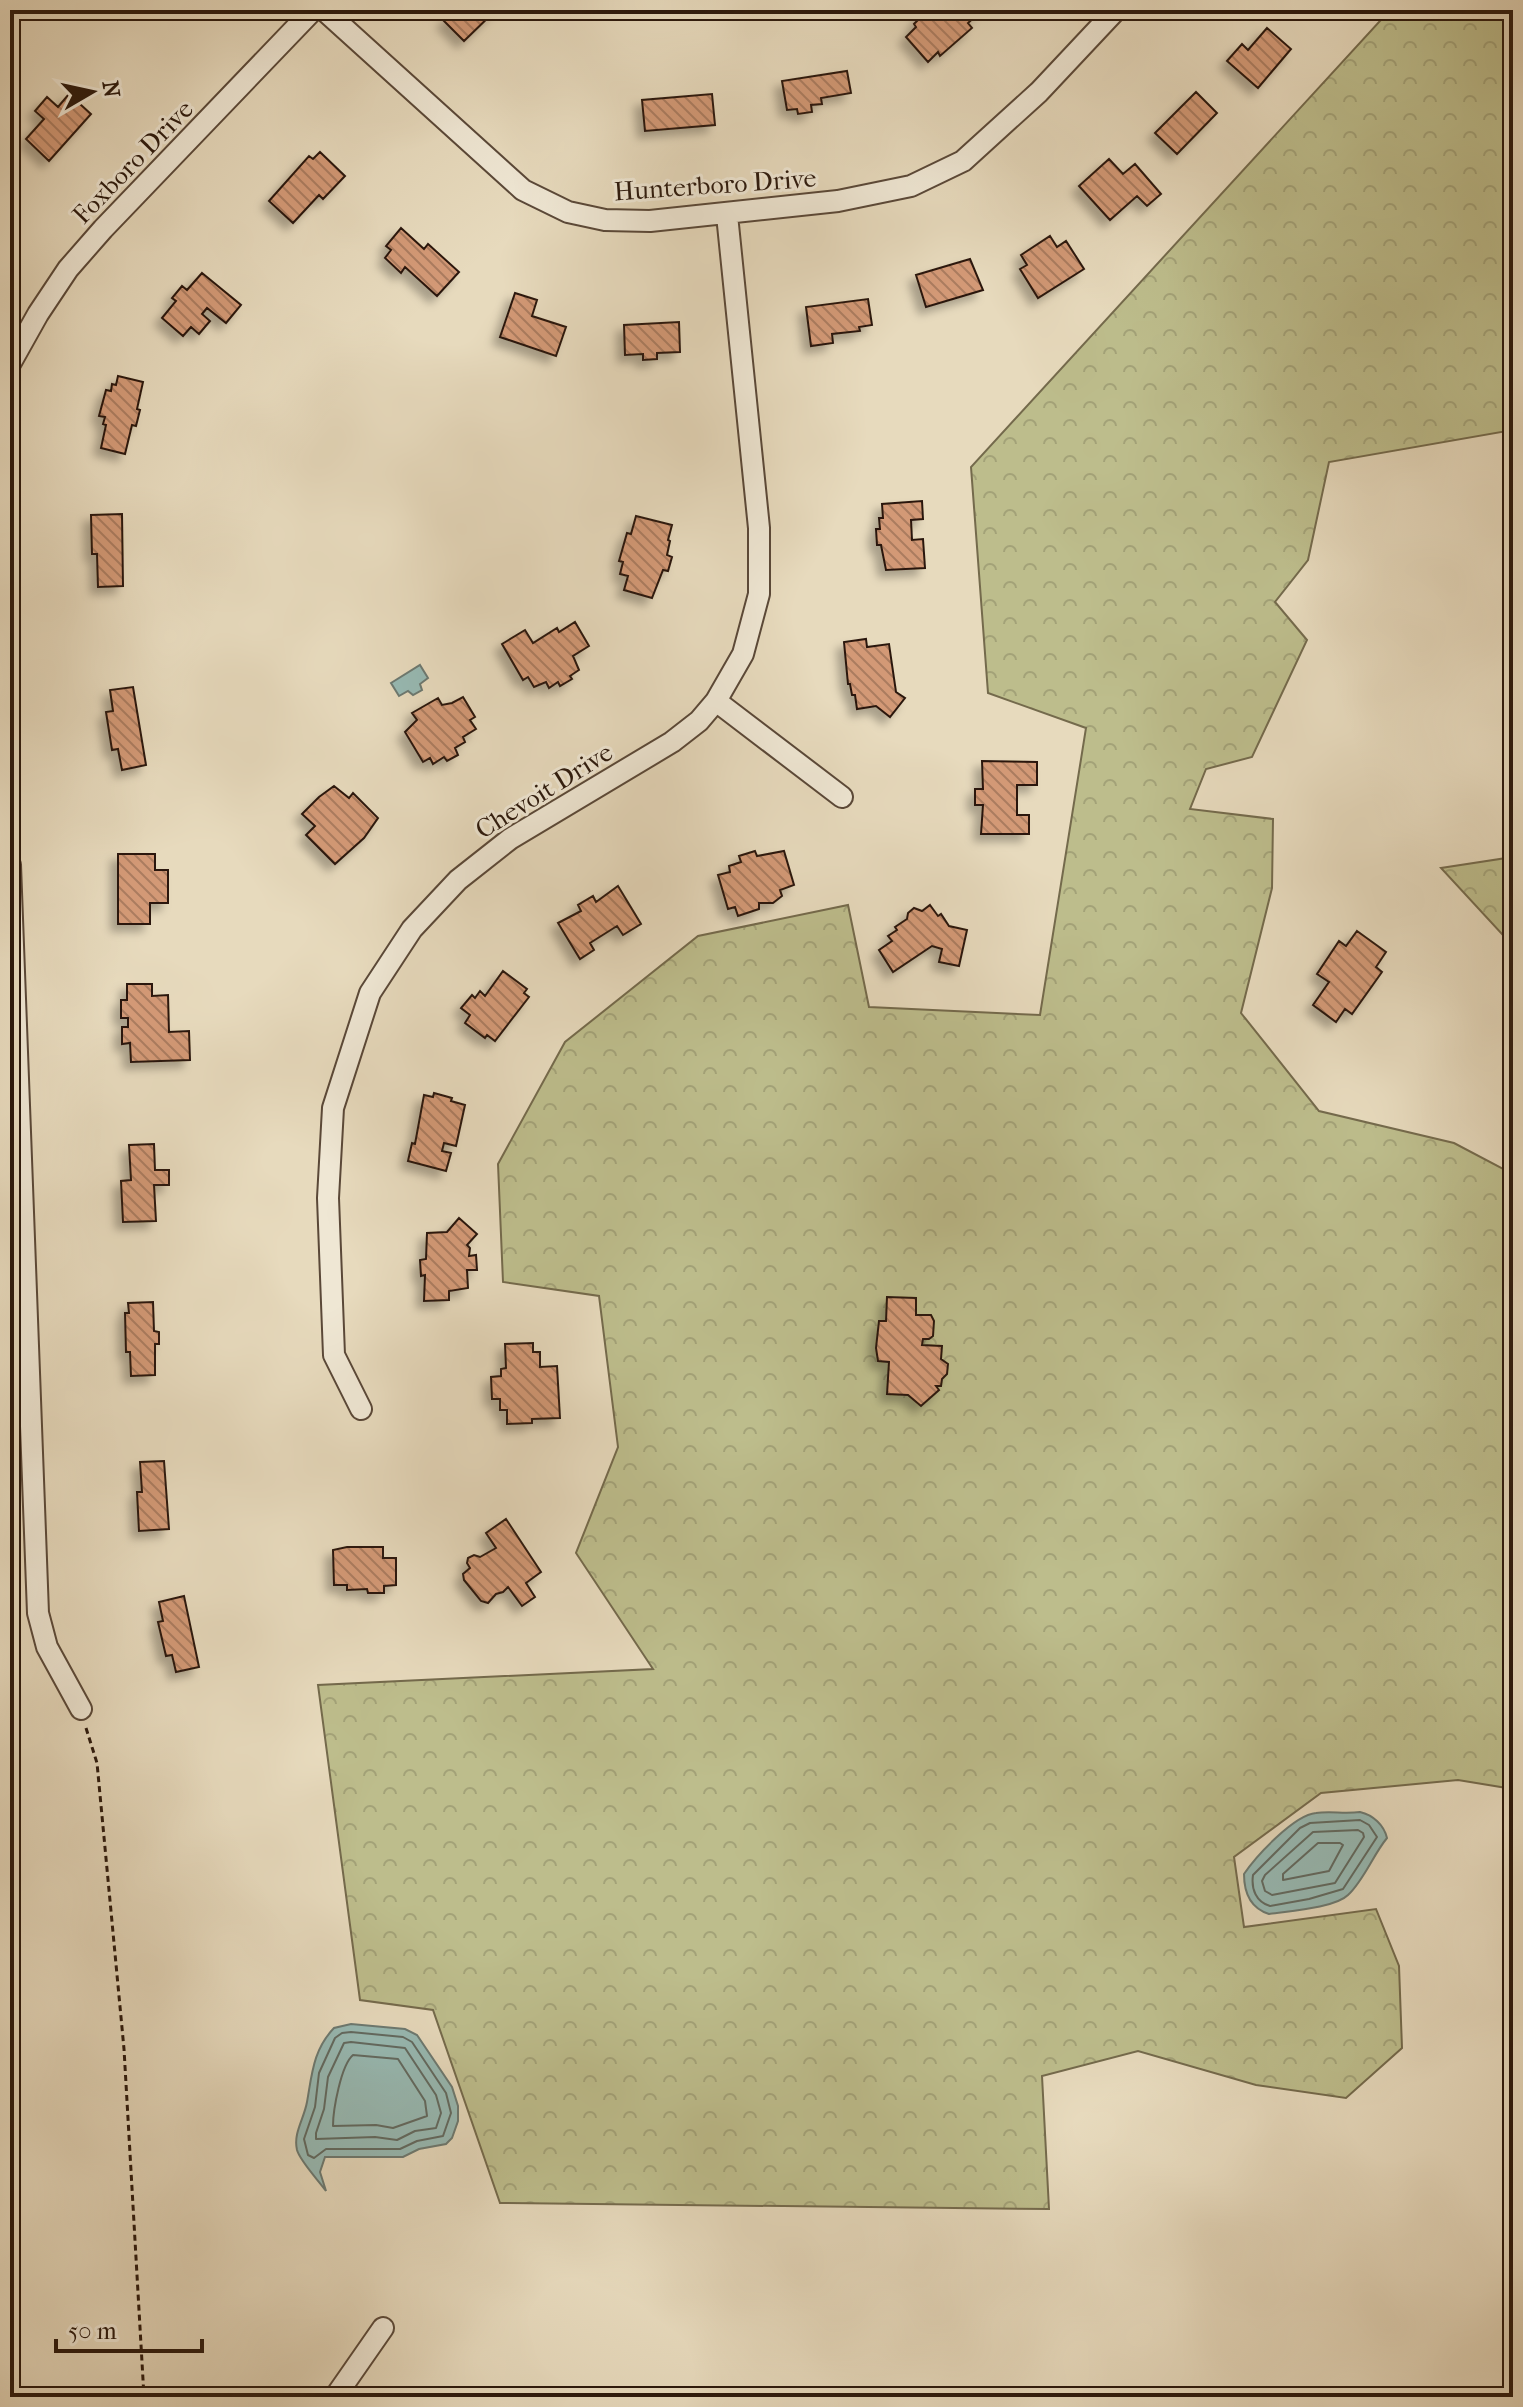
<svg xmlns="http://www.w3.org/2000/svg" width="1523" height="2407" viewBox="0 0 1523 2407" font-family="'IM FELL French Canon',serif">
  <defs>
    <pattern id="forest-crowns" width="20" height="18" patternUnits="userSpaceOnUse" patternTransform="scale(2)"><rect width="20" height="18" fill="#bdbd8c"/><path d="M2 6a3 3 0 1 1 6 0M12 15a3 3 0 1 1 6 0" fill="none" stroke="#a3a278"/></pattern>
    <pattern id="building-back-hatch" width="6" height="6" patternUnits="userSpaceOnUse" patternTransform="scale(2)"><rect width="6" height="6" fill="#d39976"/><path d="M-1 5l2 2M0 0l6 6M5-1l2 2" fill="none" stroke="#ab7c5f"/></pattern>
    <filter id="shadow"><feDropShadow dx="-7" dy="7" stdDeviation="4" flood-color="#0004"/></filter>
  </defs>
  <rect width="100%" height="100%" fill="#e7dabd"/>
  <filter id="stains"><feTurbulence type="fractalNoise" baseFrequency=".0025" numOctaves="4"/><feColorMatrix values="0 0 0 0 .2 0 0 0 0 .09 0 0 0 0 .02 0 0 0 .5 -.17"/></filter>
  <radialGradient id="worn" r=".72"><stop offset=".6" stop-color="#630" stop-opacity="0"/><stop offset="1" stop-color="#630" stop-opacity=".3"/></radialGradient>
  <!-- forest -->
  <path fill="url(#forest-crowns)" stroke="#746a4c" stroke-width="2" d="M 1390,10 L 1513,10 L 1513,430 L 1329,462 L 1308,560 L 1275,602 L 1307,640 L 1252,757 L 1206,769 L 1190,809 L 1273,819 L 1272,888 L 1241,1013 L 1319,1111 L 1454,1143 L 1513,1174 L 1513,1789 L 1458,1780 L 1321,1793 L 1234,1857 L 1244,1927 L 1376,1909 L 1399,1966 L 1402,2048 L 1346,2098 L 1256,2085 L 1138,2051 L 1042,2076 L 1049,2209 L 500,2203 L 433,2010 L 360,2000 L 318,1685 L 653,1669 L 576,1553 L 618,1447 L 599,1296 L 503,1282 L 498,1164 L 565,1042 L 698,936 L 848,905 L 869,1007 L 1040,1015 L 1086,728 L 988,693 L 971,467 Z
    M 1513,857 L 1513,946 L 1441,868 Z"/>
  <!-- water -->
  <path fill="#97bab4" stroke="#6c7971" stroke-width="2" d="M 420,665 L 428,678 L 420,684 L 422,690 L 413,695 L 408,691 L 399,696 L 391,683 Z
    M 1360,1812 C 1373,1815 1384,1825 1387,1838 C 1373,1855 1364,1880 1348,1895 C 1335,1908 1288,1911 1269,1914 C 1250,1908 1244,1893 1244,1874 C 1256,1856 1294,1815 1316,1813 C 1330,1811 1345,1814 1360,1812 Z
    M 351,2024 L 405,2029 L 417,2035 L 452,2087 L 458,2106 L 458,2121 L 452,2138 L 446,2144 L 419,2149 L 403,2157 L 325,2157 L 320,2172 L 326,2191 C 319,2181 300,2161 297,2150 C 293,2133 304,2119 307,2102 C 312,2074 313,2050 334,2028 Z"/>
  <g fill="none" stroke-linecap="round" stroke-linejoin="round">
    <!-- shore -->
    <path stroke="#616960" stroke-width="2" d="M 1360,1820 L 1369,1825 L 1377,1837 L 1343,1889 L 1309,1899 L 1270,1906 C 1256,1902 1251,1889 1253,1875 L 1300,1828 L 1310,1823 Z
      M 1358,1830 L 1363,1833 L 1364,1837 L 1335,1883 L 1272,1895 L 1265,1891 L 1262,1881 L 1265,1875 L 1313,1832 Z
      M 1318,1843 L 1340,1843 L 1343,1845 L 1329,1871 L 1283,1880 L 1283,1874 Z
      M 351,2032 L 403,2037 L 412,2042 L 446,2093 L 451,2113 L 443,2136 L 417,2141 L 400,2149 L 326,2149 L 314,2158 L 308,2155 L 304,2139 L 315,2107 L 319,2073 L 335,2038 L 342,2033 Z
      M 351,2042 L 405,2048 L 436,2095 L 441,2113 L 436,2128 L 415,2131 L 397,2140 L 375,2137 L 316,2139 L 316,2133 L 324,2109 L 328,2077 L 344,2043 Z
      M 353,2055 L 398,2059 L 425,2101 L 427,2116 L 393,2128 L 376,2125 L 333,2126 C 333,2110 341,2065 353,2055 Z"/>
  </g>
  <!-- building -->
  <path fill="url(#building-back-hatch)" stroke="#2b180c" stroke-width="2" filter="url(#shadow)" d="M 456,10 L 496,10 L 464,41 L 444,21 Z
    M 924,10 L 979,10 L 980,12 L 968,23 L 972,28 L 940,56 L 938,52 L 928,62 L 906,37 L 916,27 L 914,24 L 922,16 L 920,14 Z
    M 1267,28 L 1291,49 L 1258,88 L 1227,61 L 1242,44 L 1248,50 Z
    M 847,71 L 851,93 L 821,98 L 822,104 L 811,105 L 812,112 L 798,114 L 797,109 L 787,110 L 782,81 Z
    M 1196,92 L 1217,113 L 1177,154 L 1155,133 Z
    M 69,94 L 91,114 L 49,161 L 26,139 L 44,119 L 35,111 L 47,97 L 58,107 Z
    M 712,94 L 715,125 L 645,131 L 642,100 Z
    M 320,152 L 345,176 L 323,199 L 319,195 L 293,223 L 269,201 L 309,156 L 313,159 Z
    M 1109,159 L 1123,174 L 1135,164 L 1161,194 L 1147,206 L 1137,196 L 1110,220 L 1079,186 Z
    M 401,228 L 424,249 L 428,244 L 459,272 L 437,296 L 405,267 L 401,273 L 385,258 L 391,250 L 386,246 Z
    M 1050,236 L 1057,247 L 1066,241 L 1084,269 L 1038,298 L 1020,269 L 1027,265 L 1021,255 Z
    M 970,259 L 983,290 L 926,307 L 916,275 Z
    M 202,273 L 241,305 L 226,323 L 207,308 L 202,314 L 210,321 L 199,334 L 191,327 L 183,336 L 162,318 L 176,301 L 172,298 L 182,286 L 187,290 Z
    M 515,293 L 537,300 L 532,316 L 566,327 L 556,356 L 500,337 Z
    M 868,299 L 872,325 L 859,327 L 860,331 L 832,334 L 833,343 L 811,346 L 806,307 Z
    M 679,322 L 680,352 L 657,353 L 657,359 L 643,360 L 643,354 L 625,355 L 624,325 Z
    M 118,376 L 143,382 L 137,409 L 140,410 L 136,426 L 132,425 L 125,454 L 101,448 L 106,425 L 103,424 L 105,417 L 99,416 L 106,390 L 111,391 L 112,384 L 116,385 Z
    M 922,501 L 923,519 L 911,520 L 912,540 L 923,539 L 925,568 L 886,570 L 881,545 L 877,545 L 876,529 L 880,529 L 879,518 L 883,518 L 882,504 Z
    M 122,514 L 123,586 L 98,587 L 97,554 L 92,554 L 91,515 Z
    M 636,516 L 672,525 L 668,540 L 670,541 L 667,555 L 672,557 L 668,571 L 663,570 L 652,598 L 624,590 L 628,576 L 620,574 L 623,562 L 619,561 L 627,533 L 631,534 Z
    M 575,622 L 589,646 L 573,656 L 579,670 L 570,676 L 572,679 L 560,686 L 558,682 L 549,688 L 546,682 L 534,687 L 528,677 L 523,680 L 502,644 L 525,630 L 533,643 L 557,628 L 559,632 Z
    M 866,639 L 867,647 L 889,644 L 896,692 L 905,698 L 890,717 L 876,706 L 857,709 L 855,695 L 852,695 L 850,684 L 848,684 L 844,642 Z
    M 133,687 L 146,765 L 122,770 L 118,749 L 112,750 L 106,712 L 113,711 L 110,690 Z
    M 463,697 L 475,717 L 470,720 L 476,729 L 463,737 L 465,742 L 455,748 L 458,755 L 447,761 L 444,757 L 433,764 L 430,758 L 423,762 L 405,732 L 417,720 L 412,713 L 438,698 L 442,705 L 452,703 Z
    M 982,761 L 1037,762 L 1037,785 L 1017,785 L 1017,815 L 1029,815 L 1029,834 L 981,834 L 983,805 L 975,805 L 975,789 L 983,789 Z
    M 334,786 L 349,798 L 353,793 L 378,818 L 364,838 L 335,864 L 306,835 L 315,826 L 302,814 L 319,797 Z
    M 755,851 L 757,856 L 784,851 L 794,885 L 780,890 L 782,896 L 773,903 L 759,903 L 759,909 L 738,916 L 735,907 L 728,909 L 718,875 L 730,872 L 729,866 L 741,862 L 739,856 Z
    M 118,854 L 155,854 L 155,870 L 168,870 L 168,903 L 150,903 L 150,924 L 118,924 Z
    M 618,886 L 641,924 L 623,935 L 617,926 L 590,943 L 594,950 L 580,959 L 558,923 L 581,911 L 578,905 L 593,896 L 596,902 Z
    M 930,905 L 938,916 L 941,914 L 949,926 L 967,930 L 959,966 L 939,962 L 942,949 L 932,946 L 893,972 L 879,950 L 892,941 L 888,936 L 897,930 L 895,927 L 907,919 L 908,913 L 914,908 L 922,911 Z
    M 1357,931 L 1386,952 L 1376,967 L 1382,972 L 1352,1014 L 1345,1009 L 1336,1022 L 1313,1005 L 1329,982 L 1317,974 L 1339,941 L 1346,946 Z
    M 503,971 L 527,989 L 524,993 L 529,997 L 495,1041 L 487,1035 L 485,1038 L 465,1023 L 470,1015 L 461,1008 L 472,995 L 475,998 L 480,991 L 485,996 Z
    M 127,984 L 152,984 L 152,996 L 168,995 L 169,1032 L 189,1031 L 190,1060 L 131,1062 L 130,1043 L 122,1044 L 122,1027 L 128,1027 L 128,1018 L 121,1018 L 121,1000 L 127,1000 Z
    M 434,1093 L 452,1098 L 451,1101 L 465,1105 L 456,1146 L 444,1143 L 442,1151 L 451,1153 L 446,1171 L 408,1161 L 412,1143 L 415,1144 L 424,1095 L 433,1097 Z
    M 154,1144 L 155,1170 L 169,1170 L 169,1185 L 154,1185 L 156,1221 L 123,1222 L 121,1181 L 131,1180 L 129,1145 Z
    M 459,1218 L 477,1234 L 467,1245 L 470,1248 L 469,1256 L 476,1255 L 477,1270 L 467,1270 L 468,1288 L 449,1291 L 449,1300 L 424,1301 L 425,1275 L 421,1276 L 420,1260 L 426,1259 L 427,1233 L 447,1232 Z
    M 887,1297 L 916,1298 L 916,1315 L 931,1315 L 934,1321 L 933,1336 L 929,1339 L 923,1339 L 922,1345 L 942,1346 L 941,1359 L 948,1364 L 947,1374 L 942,1379 L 941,1386 L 936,1386 L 939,1390 L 921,1406 L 908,1395 L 887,1394 L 889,1362 L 878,1361 L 876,1348 L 879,1321 L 886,1321 Z
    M 153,1302 L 154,1331 L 159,1332 L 159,1344 L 155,1344 L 155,1375 L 131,1376 L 130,1352 L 126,1352 L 125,1313 L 129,1313 L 128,1303 Z
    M 533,1343 L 533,1352 L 540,1352 L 540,1367 L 557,1366 L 560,1418 L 532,1419 L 532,1423 L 507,1424 L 507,1410 L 500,1410 L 500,1399 L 492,1399 L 491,1377 L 501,1376 L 501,1369 L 506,1368 L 505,1344 Z
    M 164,1461 L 169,1529 L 139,1531 L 137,1492 L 142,1492 L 140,1462 Z
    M 506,1519 L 541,1572 L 526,1583 L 535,1597 L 522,1606 L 508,1587 L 503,1592 L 496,1594 L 488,1603 L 481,1601 L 464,1580 L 463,1574 L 470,1568 L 467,1563 L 468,1558 L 474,1555 L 480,1557 L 496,1548 L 486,1533 Z
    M 347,1547 L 383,1547 L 383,1558 L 396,1558 L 396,1585 L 384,1586 L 384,1593 L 368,1593 L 367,1589 L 347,1590 L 347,1585 L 334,1585 L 333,1550 Z
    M 184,1596 L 199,1667 L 176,1672 L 172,1655 L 166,1656 L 158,1622 L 163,1621 L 159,1602 Z"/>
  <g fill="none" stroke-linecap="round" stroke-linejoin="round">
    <defs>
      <path id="street" d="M 324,10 L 523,190 L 568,212 L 605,220 L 650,221 L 838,201 L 911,186 L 963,161 L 1039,92 L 1116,10
        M 10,364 L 38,314 L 68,269 L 103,229 L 313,10
        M 716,701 L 842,797
        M 10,865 L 38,1613 L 47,1647 L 81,1709
        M 361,1409 L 334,1355 L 328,1198 L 333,1108 L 370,993 L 412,929 L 458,880 L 510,839 L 672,742 L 699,721 L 716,701 L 743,654 L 759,594 L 759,528 L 727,215
        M 335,2397 L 383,2328"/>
    </defs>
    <!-- street casing -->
    <use href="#street" stroke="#5a4838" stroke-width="24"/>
    <!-- path -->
    <path stroke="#2b180c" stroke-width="3" stroke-dasharray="6 4" stroke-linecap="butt" d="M 86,1728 L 97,1763 L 124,2049 L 144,2397"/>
    <!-- street -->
    <use href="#street" stroke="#efe7d4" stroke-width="20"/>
  </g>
  <g text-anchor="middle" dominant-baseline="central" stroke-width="6" stroke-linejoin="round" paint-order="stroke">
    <!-- street labels -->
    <g font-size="26" fill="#2b180c" stroke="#efe7d4">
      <text transform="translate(133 162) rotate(-46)">Foxboro Drive</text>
      <text transform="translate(715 185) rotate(-4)">Hunterboro Drive</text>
      <text transform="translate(544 791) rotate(-32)">Chevoit Drive</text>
    </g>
  </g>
  <!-- margin -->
  <rect width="1523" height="2407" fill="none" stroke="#e7dabd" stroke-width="40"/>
  <rect x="12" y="12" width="1499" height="2383" fill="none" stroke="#2b180c" stroke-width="4"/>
  <rect x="20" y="20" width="1483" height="2367" fill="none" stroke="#2b180c" stroke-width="2"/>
  <!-- north arrow -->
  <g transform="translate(92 92) rotate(81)" stroke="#efe7d4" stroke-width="6" paint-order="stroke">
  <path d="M0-6L14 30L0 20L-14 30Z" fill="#2b180c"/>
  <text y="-12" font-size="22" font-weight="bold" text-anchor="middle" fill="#2b180c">N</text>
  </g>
  <!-- scale -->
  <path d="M56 2339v12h146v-12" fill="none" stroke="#2b180c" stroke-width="4"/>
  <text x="68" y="2339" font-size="24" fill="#2b180c" stroke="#efe7d4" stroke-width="6" paint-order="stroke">50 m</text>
  <rect width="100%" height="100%" filter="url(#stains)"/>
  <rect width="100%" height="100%" fill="url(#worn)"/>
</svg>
